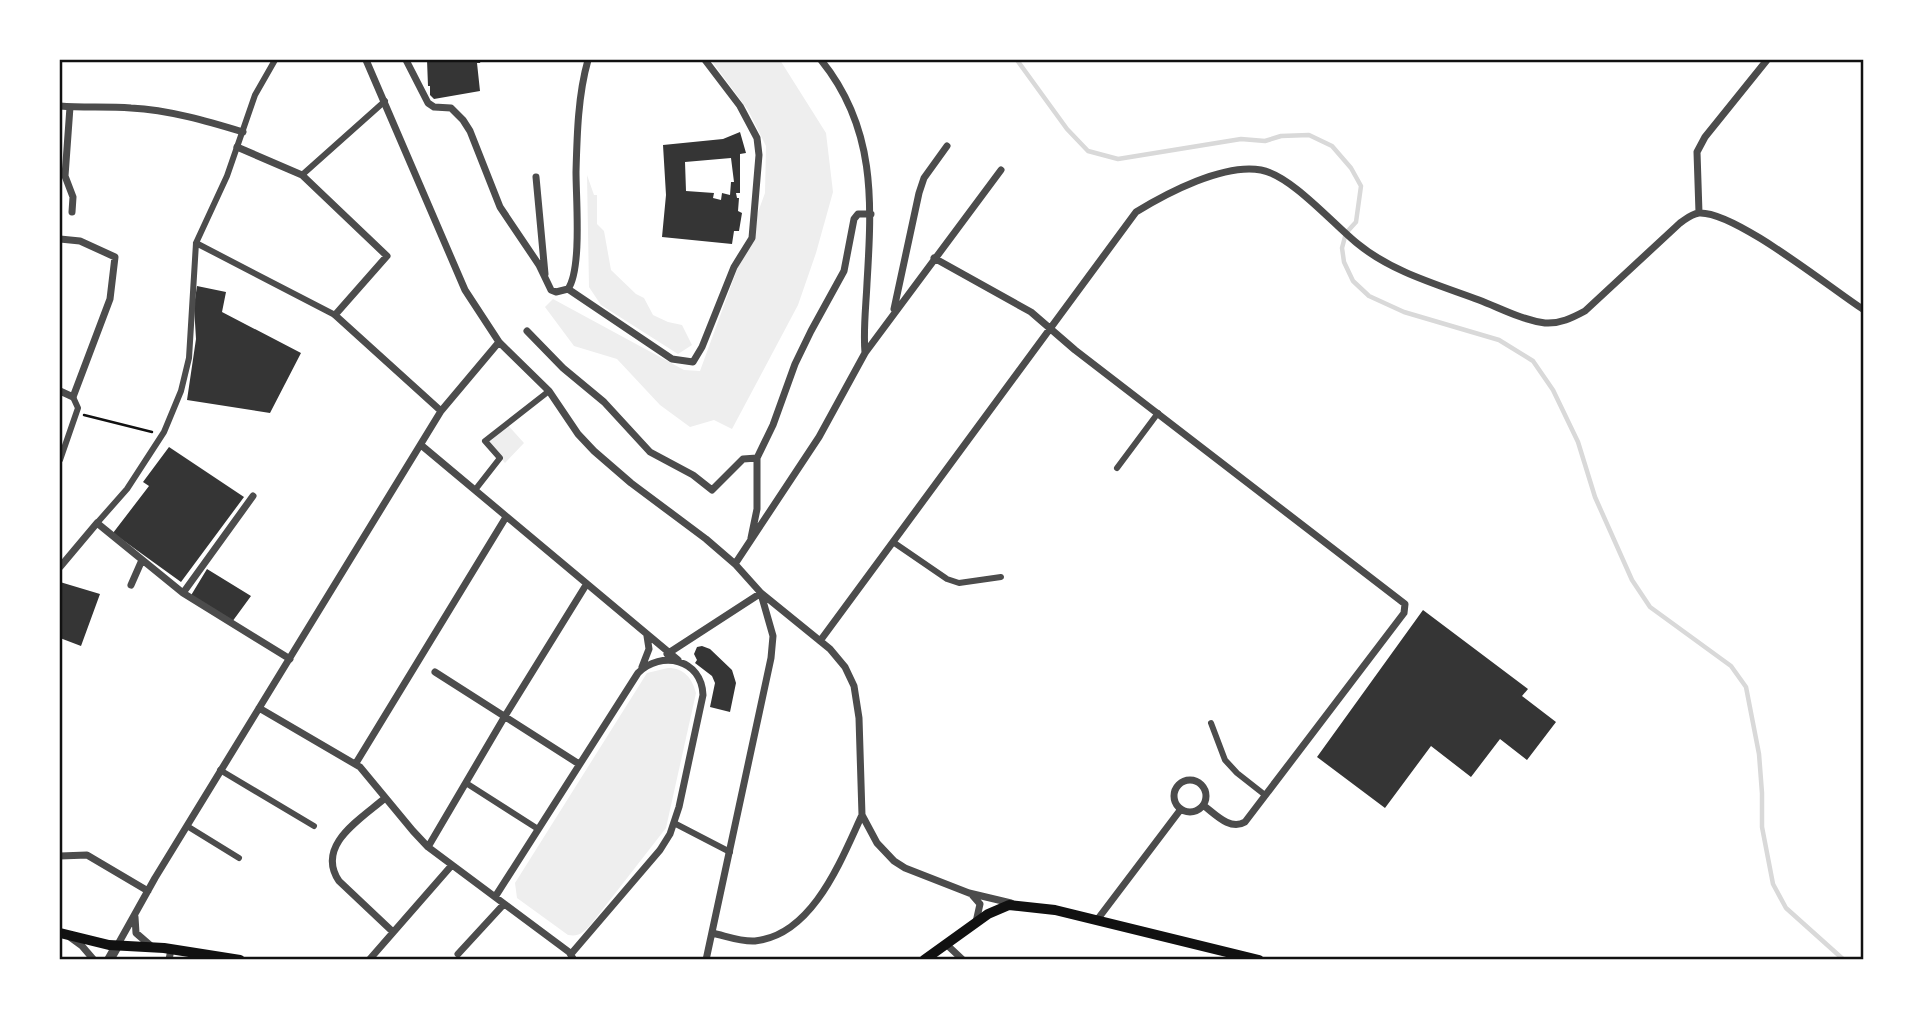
<svg xmlns="http://www.w3.org/2000/svg" width="1923" height="1019" viewBox="0 0 1923 1019" font-family="'IBM Plex Serif',serif">
  <rect width="100%" height="100%" fill="#fff"/>
  <!-- green -->
  <path fill="#eee" d="M 711,60 L 763,60 L 769,62 L 780,60 L 826,133 L 833,192 L 816,253 L 798,305 L 732,429 L 714,420 L 690,427 L 660,405 L 617,359 L 574,346 L 545,307 L 553,299 L 684,370 L 700,371 L 765,193 L 766,146 L 748,110 Z
    M 587,175 L 594,195 L 597,195 L 597,224 L 604,231 L 611,270 L 636,294 L 644,298 L 653,315 L 668,322 L 682,325 L 692,345 L 678,354 L 601,305 L 589,287 Z
    M 506,423 L 524,443 L 505,463 L 485,441 Z
    M 668,668 C 684,668 692,678 696,693 L 666,828 L 592,923 C 584,932 580,937 568,935 L 517,898 L 515,883 L 647,673 Z"/>
  <g fill="none" stroke-linecap="round" stroke-linejoin="round">
    <!-- stream -->
    <path stroke="#d9d9d9" stroke-width="4.5" d="M 1017,60 L 1067,129 L 1088,151 L 1118,159 L 1241,139 L 1265,141 L 1281,136 L 1309,135 L 1332,146 L 1351,168 L 1361,186 L 1356,222 L 1346,233 L 1342,248 L 1344,262 L 1353,281 L 1369,296 L 1404,312 L 1499,340 L 1533,361 L 1553,390 L 1578,442 L 1595,497 L 1632,580 L 1650,607 L 1731,666 L 1746,687 L 1759,754 L 1762,793 L 1762,827 L 1773,884 L 1786,908 L 1844,960"/>
  </g>
  <!-- building -->
  <path fill="#353535" fill-rule="evenodd" d="M 427,60 L 481,60 L 480,63 L 477,63 L 480,91 L 434,99 L 430,95 L 430,86 L 428,86 Z
    M 740,132 L 746,153 L 740,154 L 740,193 L 736,193 L 737,198 L 739,198 L 738,211 L 742,213 L 739,231 L 734,231 L 732,244 L 662,237 L 666,195 L 663,145 L 723,139 ZM 731,158 L 734,182 L 731,182 L 730,195 L 722,193 L 721,200 L 713,198 L 714,193 L 686,191 L 685,162 Z
    M 197,286 L 226,292 L 222,312 L 301,353 L 270,413 L 187,400 L 196,339 L 194,306 Z
    M 169,447 L 244,497 L 181,582 L 113,533 L 149,486 L 143,482 Z
    M 207,569 L 251,596 L 232,622 L 190,597 Z
    M 60,582 L 100,594 L 81,646 L 60,638 Z
    M 1423,610 L 1528,689 L 1522,696 L 1556,722 L 1527,760 L 1500,739 L 1471,777 L 1431,746 L 1385,808 L 1317,757 Z
    M 702,646 L 710,649 L 732,670 L 736,683 L 730,712 L 710,707 L 715,683 L 712,676 L 695,663 L 697,660 L 694,654 L 697,647 Z"/>
  <g fill="none" stroke-linecap="round" stroke-linejoin="round">
    <!-- path -->
    <path stroke="#111" stroke-width="2.5" d="M 84,415 L 152,432"/>
    <!-- pedestrian -->
    <path stroke="#4c4c4c" stroke-width="6" d="M 302,175 L 385,101
      M 196,243 L 335,315
      M 60,460 L 78,408 L 73,397
      M 1117,468 L 1158,413
      M 475,490 L 500,458 L 485,441 L 549,391
      M 97,523 L 127,489 L 164,432 L 181,391 L 189,358 L 196,243 L 227,176 L 255,95 L 275,60
      M 893,542 L 947,579 L 959,583 L 1001,577
      M 1211,723 L 1225,760 L 1237,773 L 1265,795
      M 220,770 L 314,826
      M 466,783 L 538,829
      M 674,823 L 730,852
      M 187,826 L 239,858"/>
    <!-- minor -->
    <path stroke="#4c4c4c" stroke-width="7" d="M 366,60 L 465,290 L 499,342 L 549,391 L 578,434 L 594,451 L 631,483 L 706,539 L 735,564 L 761,593 L 830,649 L 845,667 L 854,686 L 859,718 L 862,815 L 877,843 L 894,861 L 905,868 L 969,893 L 1011,903
      M 406,60 L 428,103 L 434,107 L 451,108 L 463,120 L 470,131 L 500,207 L 539,265 L 551,290 L 556,292 L 568,289 C 582,269 576,199 576,172 C 577,135 578,95 588,60
      M 821,60 C 876,128 872,201 867,283 C 866,306 863,330 865,353
      M 60,106 C 83,108 107,106 131,108 C 169,110 207,121 243,132
      M 70,107 L 65,176 L 73,197 L 72,212
      M 237,147 L 302,175 L 387,256 L 335,315 L 441,411
      M 536,177 L 545,274
      M 1699,213 L 1697,152 L 1705,137 L 1767,60
      M 60,239 L 80,241 L 115,257 L 110,299 L 73,397 L 60,391
      M 934,258 L 1031,312 L 1075,350 L 1405,604 L 1404,613 L 1245,822 C 1230,831 1215,814 1203,805
      M 568,289 L 672,359 L 693,362 L 702,347 L 734,267 L 752,238 L 759,155 L 757,138 L 740,106 L 705,60
      M 894,309 L 919,193 L 924,178 L 947,146
      M 527,331 L 563,368 L 604,402 L 650,452 L 693,475 L 712,490 L 743,459 L 757,458
      M 421,445 L 678,660
      M 751,538 L 757,509 L 757,458 L 773,425 L 795,364 L 811,331 L 844,271 L 854,219 L 858,214 L 871,214
      M 735,564 L 819,437 L 865,353 L 1001,170
      M 60,567 L 97,523 L 183,593 L 290,659
      M 131,585 L 142,560
      M 183,593 L 253,496
      M 820,641 L 1136,212 C 1167,193 1224,163 1261,170 C 1291,175 1334,225 1358,244 C 1392,272 1439,285 1479,300 C 1500,308 1522,320 1545,323 C 1560,324 1572,318 1585,311 L 1680,223 C 1686,219 1691,214 1699,213 C 1735,211 1830,288 1864,310
      M 667,654 L 761,593
      M 642,667 L 649,649 L 647,636
      M 435,672 L 579,764
      M 259,708 L 360,767 L 413,831 L 428,847 L 569,952 L 574,960
      M 356,763 L 506,517
      M1174 796a16 16 0 1 1 32 0a16 16 0 1 1-32 0Z
      M 385,798 C 361,819 315,845 339,881 L 393,932
      M 428,847 L 505,716 L 586,585
      M 60,856 L 87,855 L 148,891
      M 973,896 L 980,904 L 976,922
      M 495,897 L 638,673 C 661,650 702,659 703,695 L 679,807 L 670,834 L 660,850 L 571,954
      M 135,917 L 136,933 L 151,946
      M 1097,920 L 1181,809
      M 712,933 C 726,936 741,942 755,941 C 813,935 841,860 862,815
      M 71,938 L 82,946 L 94,960
      M 946,944 L 963,960
      M 117,946 L 155,878 L 441,411 L 499,342
      M 458,954 L 504,904
      M 169,960 L 171,949
      M 369,960 L 452,865
      M 706,960 L 771,658 L 773,636 L 761,594"/>
    <!-- tertiary -->
    <path stroke="#4c4c4c" stroke-width="10" d="M 109,960 L 117,946"/>
    <!-- secondary -->
    <path stroke="#111" stroke-width="10" d="M 60,933 L 109,945 L 164,948 L 240,960
      M 924,960 L 988,914 L 1009,905 L 1055,910 L 1259,960"/>
  </g>
  <!-- border -->
  <rect width="1923" height="1019" fill="none" stroke="#ffffff" stroke-width="122"/>
  <rect x="61" y="61" width="1801" height="897" fill="none" stroke="#111" stroke-width="2.5"/>
</svg>
